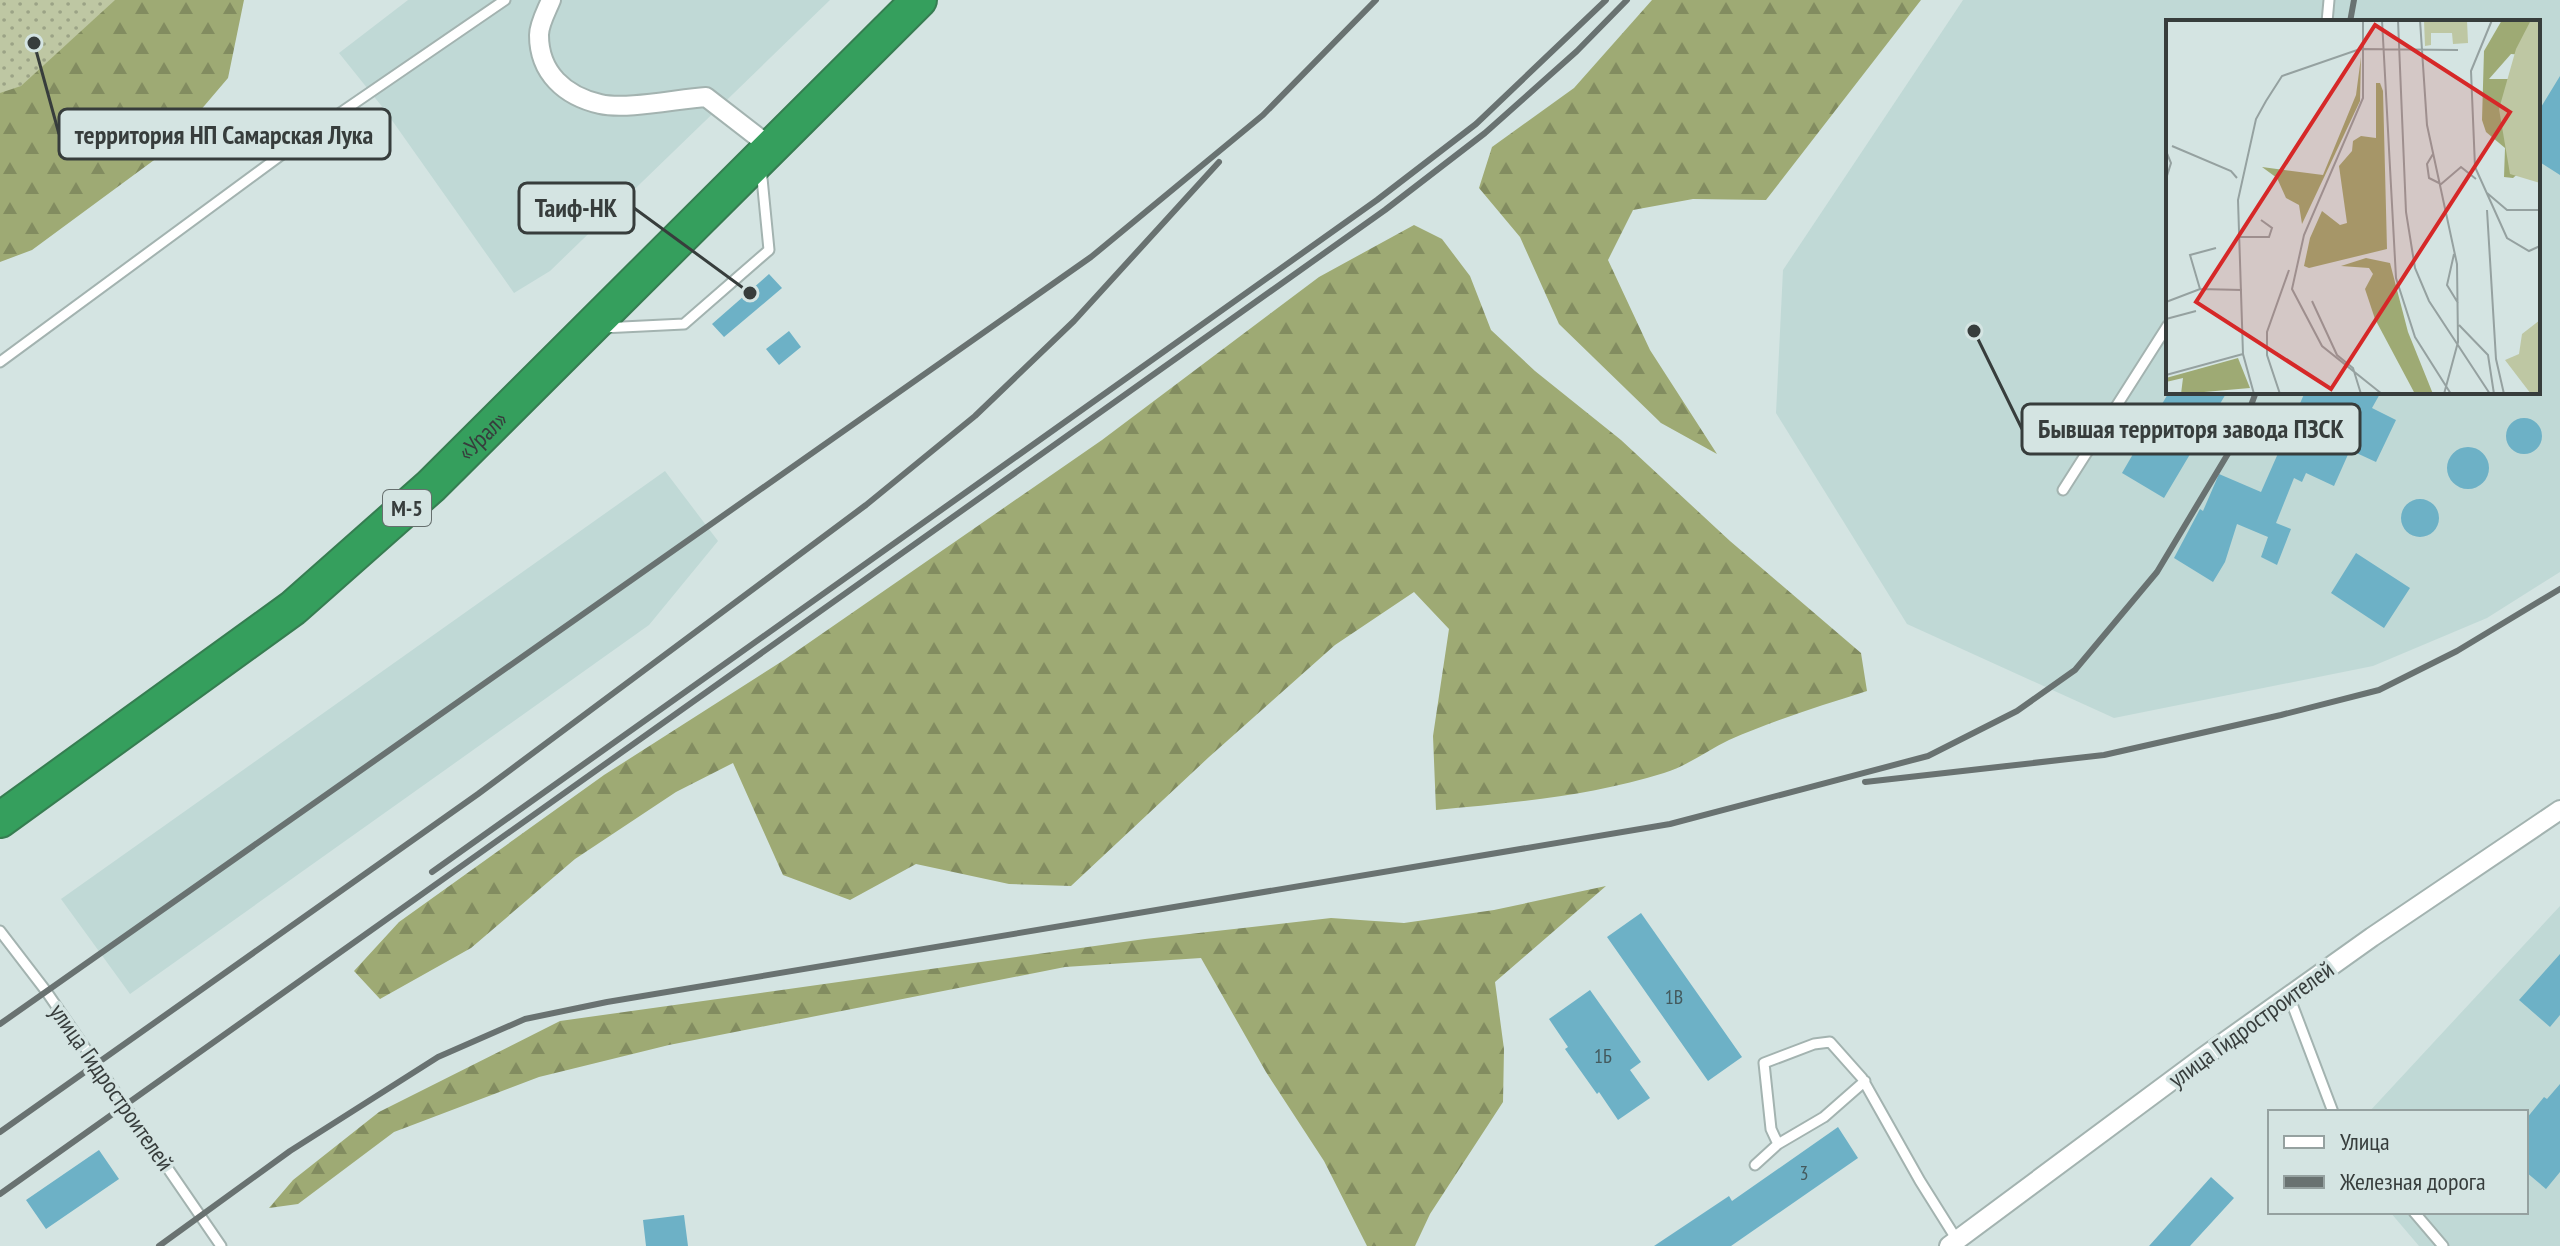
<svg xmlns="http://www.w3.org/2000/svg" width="2560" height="1246" viewBox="0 0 2560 1246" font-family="'PT Sans Narrow',sans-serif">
  <defs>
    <pattern id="forest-firs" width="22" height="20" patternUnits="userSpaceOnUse" patternTransform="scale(2)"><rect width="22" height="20" fill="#9eaa74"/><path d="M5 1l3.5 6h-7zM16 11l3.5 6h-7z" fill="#828c60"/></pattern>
    <pattern id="park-dots" width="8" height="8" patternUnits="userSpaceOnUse" patternTransform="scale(2)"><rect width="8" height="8" fill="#bec7a3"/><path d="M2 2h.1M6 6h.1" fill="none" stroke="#9ba386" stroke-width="1.8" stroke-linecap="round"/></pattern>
  </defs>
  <rect width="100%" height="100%" fill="#d4e4e2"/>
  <!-- built -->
  <path fill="#c0d9d6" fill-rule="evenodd" d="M 408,0 L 830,0 L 550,271 L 514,293 L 384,109 L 339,53 Z
    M 1963,0 L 2560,0 L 2560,572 L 2487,618 L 2373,666 L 2114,718 L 1907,624 L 1776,413 L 1783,270 ZM 2168,22 L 2538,22 L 2538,392 L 2168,392 Z
    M 665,471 L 718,541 L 649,625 L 130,994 L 61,899 Z
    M 2560,906 L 2560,1246 L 2419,1246 L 2390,1212 L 2526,1212 L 2526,1112 L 2369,1112 Z"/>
  <!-- forest -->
  <path fill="url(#forest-firs)" d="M 0,0 L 244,0 L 228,78 L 165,152 L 32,250 L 0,262 Z
    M 1652,0 L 1921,0 L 1766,200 L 1693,199 L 1633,210 L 1608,260 L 1650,350 L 1717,454 L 1661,423 L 1559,324 L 1520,237 L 1479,188 L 1492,147 L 1574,88 Z
    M 1414,225 L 1442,239 L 1470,276 L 1491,330 L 1535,371 L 1621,440 L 1730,541 L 1861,653 L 1867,691 C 1820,706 1774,720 1729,740 C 1708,750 1687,766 1664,773 C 1591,796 1512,803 1436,810 L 1433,736 L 1449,629 L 1414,592 L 1335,645 L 1209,757 L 1071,886 L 1009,884 L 916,864 L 850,900 L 783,875 L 733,763 L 676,792 L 575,859 L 471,948 L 380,999 L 354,971 L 399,922 L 604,775 L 784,660 L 1102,440 L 1319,277 Z
    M 1606,886 L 1495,982 L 1504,1049 L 1503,1102 L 1430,1214 L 1415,1246 L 1367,1246 L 1324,1161 L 1266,1072 L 1201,958 L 1065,967 L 669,1045 L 539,1077 L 394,1132 L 298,1204 L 269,1208 L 293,1180 L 379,1112 L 560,1021 L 1145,939 L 1331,918 L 1404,923 L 1494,910 Z"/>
  <!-- park -->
  <path fill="url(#park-dots)" d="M 0,0 L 115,0 L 21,86 L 0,93 Z"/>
  <!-- building -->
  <path fill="#6db1c6" d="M 2560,76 L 2560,175 L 2538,161 L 2538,112 Z
    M 769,274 L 782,288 L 724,337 L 712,324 Z
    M 789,331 L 801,347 L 779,365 L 766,349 Z
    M 2169,392 L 2227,392 L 2164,498 L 2122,473 Z
    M 2305,392 L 2381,392 L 2372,408 L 2396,420 L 2376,462 L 2350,450 L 2334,486 L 2306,473 L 2302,482 L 2294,478 L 2276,523 L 2291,529 L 2277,565 L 2261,557 L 2268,537 L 2237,524 L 2225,562 L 2213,582 L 2174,558 L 2200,509 L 2203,511 L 2219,474 L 2261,492 Z
    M2506 436a18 18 0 1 1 36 0a18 18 0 1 1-36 0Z
    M2447 468a21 21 0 1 1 42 0a21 21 0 1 1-42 0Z
    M2401 518a19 19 0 1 1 38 0a19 19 0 1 1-38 0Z
    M 2356,553 L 2410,588 L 2384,628 L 2331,593 Z
    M 1641,913 L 1742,1057 L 1708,1081 L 1607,937 Z
    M 2560,954 L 2560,1015 L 2550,1027 L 2519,1000 Z
    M 1590,990 L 1641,1062 L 1630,1070 L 1650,1098 L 1618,1120 L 1599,1092 L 1597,1094 L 1565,1049 L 1568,1047 L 1549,1019 Z
    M 2560,1084 L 2560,1172 L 2546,1189 L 2526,1172 L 2526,1119 L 2544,1097 L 2547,1099 Z
    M 1838,1127 L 1858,1158 L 1731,1246 L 1654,1246 L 1729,1196 L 1732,1201 Z
    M 99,1150 L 119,1179 L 46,1229 L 26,1200 Z
    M 2211,1177 L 2234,1198 L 2190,1246 L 2149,1246 Z
    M 684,1215 L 688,1246 L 646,1246 L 643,1220 Z"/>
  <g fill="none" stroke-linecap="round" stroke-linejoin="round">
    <defs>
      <path id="lane" d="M 2327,22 L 2329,0
        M 602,328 L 684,324 L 769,250 L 761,168
        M 0,362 L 311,133 L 505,0
        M 2063,490 L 2168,325
        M 0,931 L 46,991 L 221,1246
        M 2289,996 L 2333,1112
        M 1778,1144 L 1824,1117 L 1865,1081
        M 1755,1165 L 1778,1144 L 1771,1129 L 1764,1063 L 1814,1044 L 1830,1042 L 1862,1078 L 1920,1181 L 1957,1240
        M 2414,1212 L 2443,1246"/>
      <path id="street" d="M 551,0 C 547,10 539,24 539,35 C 539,73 565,96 600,104 C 626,110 677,99 706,97 L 772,148
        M 1949,1246 L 2202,1058 L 2372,937 L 2560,810"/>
      <g id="highway">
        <path id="s1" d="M 0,820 L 293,608 L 431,486 L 919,0"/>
      </g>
    </defs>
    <!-- lane casing -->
    <use href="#lane" stroke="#a3b3b0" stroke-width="13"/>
    <!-- street casing -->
    <use href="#street" stroke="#a3b3b0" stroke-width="22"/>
    <!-- highway casing -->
    <use href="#highway" stroke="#367d51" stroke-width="38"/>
    <!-- lane -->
    <use href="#lane" stroke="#fff" stroke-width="9"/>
    <!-- street -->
    <use href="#street" stroke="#fff" stroke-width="18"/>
    <!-- highway -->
    <use href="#highway" stroke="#359f5d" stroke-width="34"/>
    <!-- rail -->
    <path stroke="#697271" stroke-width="6" d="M 2350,22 L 2354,0
      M 1865,782 L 2104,755 L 2281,715 L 2379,690 L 2457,651 L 2560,589
      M 432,872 L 1377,200 L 1476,124 L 1606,0
      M 0,1024 L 1091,257 L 1263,115 L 1376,0
      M 0,1132 L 478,794 L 866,505 L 975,416 L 1074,321 L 1219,162
      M 0,1194 L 1385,210 L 1485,133 L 1577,51 L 1627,0
      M 159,1246 L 290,1151 L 438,1057 L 525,1019 L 607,1002 L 1670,824 L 1928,756 L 2017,711 L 2075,670 L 2157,572 L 2241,432 L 2256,392"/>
  </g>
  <g text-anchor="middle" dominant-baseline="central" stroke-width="7" stroke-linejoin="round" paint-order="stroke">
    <!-- number labels -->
    <g font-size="20" fill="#445a5e">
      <text x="1674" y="997">1В</text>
      <text x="1603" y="1056">1Б</text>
      <text x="1804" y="1173">3</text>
    </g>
    <!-- shield labels -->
    <rect fill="#d4e4e2" stroke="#666f6e" stroke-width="2" x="383" y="490" width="48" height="36" rx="6"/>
    <g font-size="22" font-weight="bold" fill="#373d3c">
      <text x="407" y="508">М-5</text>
    </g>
    <!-- street labels -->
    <g font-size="24" fill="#373d3c" stroke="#d4e4e2">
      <text stroke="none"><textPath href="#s1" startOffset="618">«Урал»</textPath></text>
      <text transform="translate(2251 1024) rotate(-36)">улица Гидростроителей</text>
      <text transform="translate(112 1087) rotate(55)">улица Гидростроителей</text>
    </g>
  </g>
  <!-- overview -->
  <g transform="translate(2166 20)">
    <rect width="374" height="374" fill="#d4e4e2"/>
    <path d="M 336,0 L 374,0 L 358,35 L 345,34 L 323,59 L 345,59 L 363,144 L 347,158 L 338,157 L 339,128 L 320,112 L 316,100 L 318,31 ZM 195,37 L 194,81 L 136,204 L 133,185 L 120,178 L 111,158 L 96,147 L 157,155 L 190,75 ZM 210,63 L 214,63 L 217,71 L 221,229 L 143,248 L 138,246 L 144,218 L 156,191 L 174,205 L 181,203 L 173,146 L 186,131 L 187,121 L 195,116 L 210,118 ZM 200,238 L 224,243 L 242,312 L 267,374 L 249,374 L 209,299 L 199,269 L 207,254 L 203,248 L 175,246 ZM 72,338 L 84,368 L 15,374 L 17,358 L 0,362 L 0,358 Z" fill="#9eaa74"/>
    <path d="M 374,300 L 374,374 L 365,374 L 339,340 L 353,334 L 356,314 Z" fill="#bec7a3"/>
    <path d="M 258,0 L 301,0 L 302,23 L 287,24 L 286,13 L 265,13 L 265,25 L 259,26 ZM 365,0 L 374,0 L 374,163 L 344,154 L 333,89 L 350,29 Z" fill="#bec7a3"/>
    <path fill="none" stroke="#95a1a0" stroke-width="2" d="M 197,0 L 197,78 L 138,215 L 126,269 L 156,326 L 216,374M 216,0 L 230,258 L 249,317 L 285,374M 232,0 L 240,192 L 249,248 L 263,281 L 324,374M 254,0 L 261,105 L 291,244 L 292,322 L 278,374M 326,0 L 305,51 L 309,147 L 341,218 L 363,231 L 374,226M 6,126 L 65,151 L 71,158M 0,131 L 5,143 L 0,159M 267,134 L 261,144 L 263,158 L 273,163M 274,165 L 295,147 L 310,159M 321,173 L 341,190 L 374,190M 321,190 L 330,339 L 338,374M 73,217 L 103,217 L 106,208 L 95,200M 288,234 L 281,265 L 292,283M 34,269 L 24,235 L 50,228M 146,281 L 171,335 L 187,348 L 195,374M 0,282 L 34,269 L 76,270M 0,299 L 30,291M 293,305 L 322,335 L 328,374M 0,355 L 77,334M 88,374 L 77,334 L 72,180 L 90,99 L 100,81 L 116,56 L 194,29 L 292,30M 114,374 L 101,335 L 101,312 L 123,250"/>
    <path fill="#d62828" fill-opacity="0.15" stroke="#d62828" stroke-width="4" d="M 209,5 L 344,92 L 165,369 L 30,282 Z"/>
    <rect width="374" height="374" fill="none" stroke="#373d3c" stroke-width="4"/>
  </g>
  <!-- callouts -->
  <path fill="none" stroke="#373d3c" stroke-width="3" d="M34 43L59 134M750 293L634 208M1974 331L2022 429"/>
  <g fill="#373d3c" stroke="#d4e4e2" stroke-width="3">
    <circle cx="34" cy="43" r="8"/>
    <circle cx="750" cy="293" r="8"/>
    <circle cx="1974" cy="331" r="8"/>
  </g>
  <g fill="#d4e4e2" stroke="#373d3c" stroke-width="3">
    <rect x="59" y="109" width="331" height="50" rx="8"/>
    <rect x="519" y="183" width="115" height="50" rx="8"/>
    <rect x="2022" y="404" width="338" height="50" rx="8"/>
  </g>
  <g font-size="26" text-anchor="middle" font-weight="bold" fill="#373d3c">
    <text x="224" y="144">территория НП Самарская Лука</text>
    <text x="576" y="217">Таиф-НК</text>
    <text x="2191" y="438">Бывшая территоря завода ПЗСК</text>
  </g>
  <!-- legend -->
  <rect x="2268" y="1110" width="260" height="104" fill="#d4e4e2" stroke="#95a1a0" stroke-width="2"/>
  <rect x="2284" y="1136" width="40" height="12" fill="#ffffff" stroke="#95a1a0" stroke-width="2"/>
  <text x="2340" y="1150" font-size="24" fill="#373d3c">Улица</text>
  <rect x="2284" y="1176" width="40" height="12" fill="#697271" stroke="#95a1a0" stroke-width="2"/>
  <text x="2340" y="1190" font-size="24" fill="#373d3c">Железная дорога</text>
</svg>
